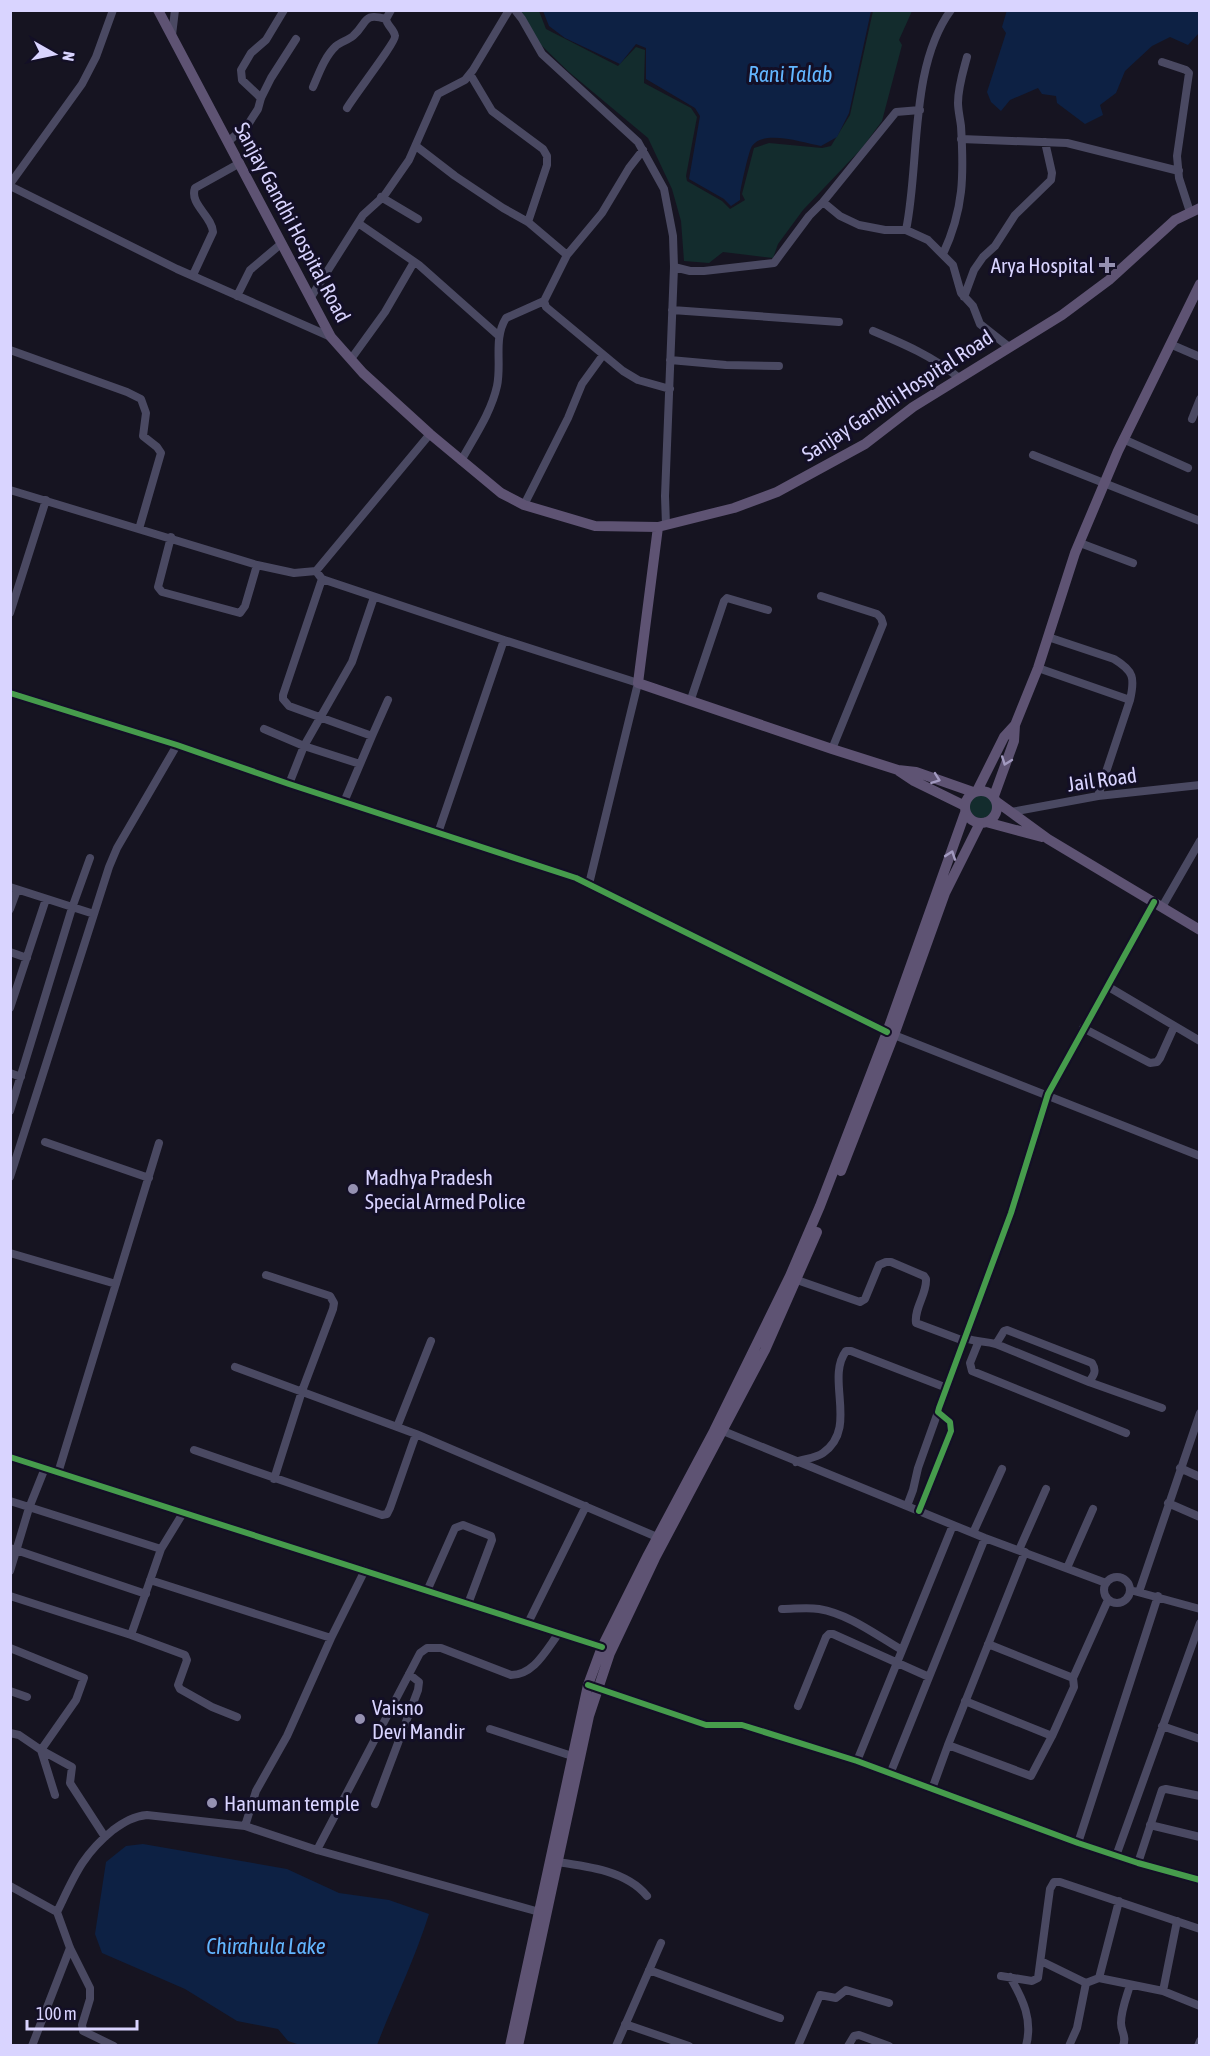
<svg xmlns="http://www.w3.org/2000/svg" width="1210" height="2056" viewBox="0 0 1210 2056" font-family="'Asap Condensed',sans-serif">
  <rect width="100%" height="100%" fill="#161421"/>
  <!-- green -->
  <path fill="#132c2d" d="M 521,11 L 539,11 L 546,29 L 618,66 L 636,47 L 645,50 L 644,83 L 691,108 L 697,117 L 686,176 L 687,181 L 722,201 L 730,209 L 745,200 L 742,194 L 754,148 L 769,143 L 822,148 L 831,146 L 850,115 L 873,11 L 912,11 L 899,40 L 902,45 L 882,121 L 862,148 L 803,210 L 778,244 L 773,258 L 723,252 L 709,263 L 684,261 L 681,221 L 672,189 L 648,138 L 569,72 L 539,43 Z
    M969 806a12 12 0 1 1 24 0a12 12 0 1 1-24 0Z"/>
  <!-- water -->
  <path fill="#0d2144" d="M 1007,10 L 1199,11 L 1199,33 L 1188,45 L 1170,37 L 1152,46 L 1125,71 L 1116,93 L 1100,105 L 1103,115 L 1085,124 L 1057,103 L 1056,96 L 1042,94 L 1038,88 L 1010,100 L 1001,111 L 991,102 L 987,92 L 1006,33 L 1002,27 Z
    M 543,11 L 543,10 L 871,11 L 849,113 L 837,137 L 821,146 C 804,143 764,129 752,146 C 748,153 742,183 740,193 L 740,200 L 731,206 L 724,199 L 689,179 L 700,116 L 695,108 L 646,79 L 646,48 L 636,44 L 620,64 L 565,38 L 549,26 Z
    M 143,1844 L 287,1869 L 339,1893 L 389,1900 L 429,1914 C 415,1959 394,2001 377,2045 L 300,2045 L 288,2041 L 278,2029 L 237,2021 L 185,1989 L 102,1953 L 95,1934 L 106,1862 L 126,1846 Z"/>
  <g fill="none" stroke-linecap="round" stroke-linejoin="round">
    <!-- minor -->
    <path stroke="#4a4962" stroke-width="8" d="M 515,10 L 522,19 L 542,54 L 638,142 L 664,189 L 673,236 L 674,267 L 665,496 L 666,525
      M 172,35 L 175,10
      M 1162,62 L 1186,70 L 1189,73 L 1177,156 L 1179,178 L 1190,212
      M 470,74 L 492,111 L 543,149 L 547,156 L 547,165 L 528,222
      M 313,87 C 319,73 325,56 336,46 C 341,42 348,40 353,36 C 368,23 362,12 386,19
      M 261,98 L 242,80 L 241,70 L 251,53 L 266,40 L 284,10
      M 347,108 C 353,97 396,42 395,36 C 394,29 387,26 386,19 L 391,10
      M 961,139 L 1067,143 L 1179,171
      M 229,141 L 249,123 L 258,109 L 261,98 L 271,78 L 296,39
      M 416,146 L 455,176 L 503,208 L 528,222 L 567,255
      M 643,150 L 629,168 L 602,213 L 567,255 L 544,301 L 546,307 L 623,371 L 638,380 L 670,389
      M 10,184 L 82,84 L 96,57 L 113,10
      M 10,186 L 177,269 L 331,337
      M 381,197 L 418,219
      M 823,202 L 840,216 L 859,225 L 885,230 L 906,230 L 928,240 L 953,265 L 961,293 L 973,306 L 980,324 L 1009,347
      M 358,223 L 419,265 L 499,336
      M 906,230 C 920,163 909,67 951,10
      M 943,254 C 964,209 964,175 961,126 C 960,118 958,110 958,103 C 958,87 963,72 967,57
      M 674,267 L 690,271 L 704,271 L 774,263 L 809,216 L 823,202 L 896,112 L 920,110
      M 193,275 L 213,232 C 212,216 189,204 195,188 L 240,163
      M 237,296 L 250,270 L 282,243
      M 311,297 L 363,215 L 384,196 L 409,160 L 438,94 L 465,80 L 473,70 L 509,10
      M 964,297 L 974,270 L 983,257 L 995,246 L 1015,215 L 1051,180 L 1052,173 L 1045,142
      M 672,310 L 839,322
      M 873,331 C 904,344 932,356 958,377
      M 1170,344 L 1200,357
      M 10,350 L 127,392 L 141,399 L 146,413 L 143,436 L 157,447 L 161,453 L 139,529
      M 351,359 L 385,312 L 414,262
      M 670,360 L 726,365 L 779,366
      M 1192,419 L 1200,399
      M 1123,439 L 1188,468
      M 1033,455 L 1200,521
      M 461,461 C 474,437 491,413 497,386 C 502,363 493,339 506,318 L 544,301
      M 10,490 L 257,565 L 294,573 L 316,571 L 430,434
      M 524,505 L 568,418 L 582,384 L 603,355
      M 171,537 L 158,587 L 162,592 L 240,613 L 245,606 L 257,565
      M 1080,543 L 1133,563
      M 316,571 L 322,579 L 504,640 L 638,683 L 589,884
      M 322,579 L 283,695 L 283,699 L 289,706 L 372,736 L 388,700
      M 821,596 L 877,614 L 881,618 L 883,624 L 832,749
      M 10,613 L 46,500
      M 1048,637 L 1114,659 C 1134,671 1135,678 1130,700
      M 1038,668 L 1130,700 L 1098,796
      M 10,693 L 177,745 L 289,784 L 576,878 L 887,1032
      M 691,699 L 724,601 L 727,598 L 768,610
      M 264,729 L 304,746 L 360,764
      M 289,784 L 304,746 L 352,662 L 374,597
      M 344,802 L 372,736
      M 1011,812 L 1098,796 L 1200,785
      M 438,833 L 504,640
      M 10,887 L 94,914
      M 1162,907 L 1200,841
      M 10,909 L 17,890
      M 10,952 L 27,958
      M 1107,986 L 1200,1041
      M 10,1008 L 46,899
      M 1083,1028 L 1150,1063 L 1157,1062 L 1160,1058 L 1174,1027
      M 894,1035 L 1200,1156
      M 10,1073 L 21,1077
      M 10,1111 L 72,908 L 90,858
      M 45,1142 L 149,1178
      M 10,1177 L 109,867 L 117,848 L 177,745
      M 10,1253 L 116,1284
      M 266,1275 L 330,1296 L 334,1303 L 333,1309 L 302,1391 L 274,1479
      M 797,1280 L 860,1302 L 865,1299 L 879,1265 L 886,1262 L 891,1262 L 924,1276 L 926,1279 C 927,1294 914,1308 916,1323 L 964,1341
      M 965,1338 C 977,1342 984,1341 996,1344 L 1089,1382 L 1162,1408
      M 978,1343 L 970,1363 L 972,1371 L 1126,1433
      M 996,1344 L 1004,1331 L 1007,1330 L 1092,1363 C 1097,1371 1094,1375 1089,1382
      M 235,1367 L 416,1434
      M 397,1427 L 431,1341
      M 723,1431 L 985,1538 L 1106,1583
      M 194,1450 L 382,1515 L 387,1514 L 390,1508 L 416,1434 L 657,1537
      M 10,1457 L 602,1647
      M 796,1462 C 804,1459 816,1458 823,1453 C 859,1428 825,1379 846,1351 L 851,1351 L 947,1388
      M 1180,1468 L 1200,1477
      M 58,1473 L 159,1143
      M 10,1501 L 161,1549
      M 1168,1503 L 1200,1517
      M 907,1506 L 913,1490 L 918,1468 L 938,1412
      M 919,1511 L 951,1431 L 950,1422 L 938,1412 L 939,1408 L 1011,1213 L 1048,1094 L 1154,902
      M 183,1513 L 161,1549 L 131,1635 L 185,1655 L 187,1660 L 178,1685 L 180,1689 L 212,1707 L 237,1717
      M 973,1533 L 1002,1469
      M 10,1548 L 146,1594
      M 1019,1550 L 1046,1489
      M 1067,1568 L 1093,1509
      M 365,1570 L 331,1638 L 287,1736 L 256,1791 L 245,1826 L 317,1850 L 543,1913
      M 10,1571 L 29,1508 L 45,1468
      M1104 1590a13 13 0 1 1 26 0a13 13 0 1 1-26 0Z
      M 150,1580 L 331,1638
      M 427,1591 L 455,1528 L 463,1525 L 491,1536 L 492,1540 L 468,1604
      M 1134,1591 L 1200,1609
      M 1139,1592 L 1200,1413
      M 10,1596 L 131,1635
      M 782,1609 C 794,1609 807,1607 819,1609 C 849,1614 876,1635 902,1650
      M 528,1623 L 586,1506
      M 988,1644 L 1073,1678 L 1108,1600
      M 10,1648 L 84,1678 L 76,1700 L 41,1750 L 19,1735 L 10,1733
      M 588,1685 L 706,1725 L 742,1725 L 857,1761 L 1078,1843 L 1138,1863 L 1200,1880
      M 10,1691 L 27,1697
      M 798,1706 L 826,1637 L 829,1634 L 833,1634 L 929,1677
      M 1162,1726 L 1200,1739
      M 490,1729 L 572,1756
      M 1052,1736 L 1074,1687 L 1073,1678
      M 948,1745 L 1031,1776 L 1052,1736 L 965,1701
      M 41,1750 L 72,1767 L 70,1783 L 105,1837
      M 41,1750 L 55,1795
      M 857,1761 L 953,1525
      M 890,1774 L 985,1538
      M 932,1789 L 948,1745 L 1025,1552
      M 375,1804 L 418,1690 L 419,1682 L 409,1674
      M 1150,1825 L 1200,1837
      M 1078,1843 L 1158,1596
      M 317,1850 L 420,1653 L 427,1648 L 441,1648 L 511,1675 C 534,1675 546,1650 559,1633
      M 1116,1856 L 1200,1623
      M 557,1862 C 587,1866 627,1871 647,1896
      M 1138,1863 L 1162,1790 L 1166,1789 L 1200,1796
      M 10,1886 L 57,1912 L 70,1948 L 90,1988 L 90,1999 L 82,2025 L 83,2031 L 114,2046
      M 57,1912 C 74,1877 82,1855 113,1830 C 124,1822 134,1816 147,1815 L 245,1826
      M 1041,1961 L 1086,1983 L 1099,1978 L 1163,1991 L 1200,2006
      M 649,1970 L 780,2018
      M 1001,1976 L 1032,1981 L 1038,1978 L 1050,1889 L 1054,1882 L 1060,1882 L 1200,1929
      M 1010,1977 C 1023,1999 1033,2020 1026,2046
      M 1099,1978 L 1119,1901
      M 1163,1991 L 1177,1921
      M 625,2024 L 689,2046
      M 32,2046 L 70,1948
      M 616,2046 L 661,1943
      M 798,2046 L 820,1995 L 836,1998 L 846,1990 L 889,2003
      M 848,2046 L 854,2036 L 859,2035 L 889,2046
      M 1069,2046 L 1077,2028 L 1086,1983
      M 1123,2046 C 1127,2036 1121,2032 1121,2023 C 1121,2010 1127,1996 1130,1985
      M 1198,2046 L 1200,2041"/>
    <!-- major -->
    <path stroke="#5e5373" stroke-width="10" d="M 158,10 L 331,337 L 363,373 L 430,434 L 501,493 L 524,505 L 595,526 L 658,527 L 734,508 L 777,492 L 865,444 L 913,407 L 1062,315 L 1109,280 L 1175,220 L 1200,208
      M 658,527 L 638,683 L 832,749 L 898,770 L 916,772 L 973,792
      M 899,771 L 914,781 L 965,806
      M965 807a16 16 0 1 1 32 0a16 16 0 1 1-32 0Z
      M 977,791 L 1004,737 L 1015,725
      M 994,796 L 1014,741 L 1015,725 L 1038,668 L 1075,553 L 1118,451 L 1200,284
      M 997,802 L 1048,839 L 1200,930
      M 986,822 L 1042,837
      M 841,1171 L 894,1035 L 945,893 L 980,823
      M 510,2046 L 588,1685 L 602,1647 L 648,1555 L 714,1431 L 790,1276 L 820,1206 L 887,1032 L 965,813
      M 518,2046 L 589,1716 L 610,1653 L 655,1558 L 765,1350 L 817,1232"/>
    <defs>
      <path id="cycleway" d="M 10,693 L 177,745 L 289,784 L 576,878 L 887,1032
        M 10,1457 L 602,1647
        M 919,1511 L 951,1431 L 950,1422 L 938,1412 L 939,1408 L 1011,1213 L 1048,1094 L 1154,902
        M 588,1685 L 706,1725 L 742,1725 L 857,1761 L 1078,1843 L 1138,1863 L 1200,1880"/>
    </defs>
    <!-- cycleway casing -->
    <use href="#cycleway" stroke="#130f26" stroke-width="10"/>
    <!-- cycleway -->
    <use href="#cycleway" stroke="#469c4c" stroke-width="6"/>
  </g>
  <!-- one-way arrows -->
  <defs><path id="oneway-chevron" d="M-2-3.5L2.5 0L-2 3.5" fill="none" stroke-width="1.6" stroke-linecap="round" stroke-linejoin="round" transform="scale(1.5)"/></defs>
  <g stroke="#a29ac0">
    <use href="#oneway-chevron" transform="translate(1006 761) rotate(110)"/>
    <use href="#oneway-chevron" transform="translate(936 779) rotate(20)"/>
    <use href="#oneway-chevron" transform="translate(951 855) rotate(-71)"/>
  </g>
  <!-- markers -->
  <g fill="#9591b1" stroke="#130f26" stroke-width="2">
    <path d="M1104 256h6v6h6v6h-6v6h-6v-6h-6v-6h6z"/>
    <circle cx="353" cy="1189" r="6"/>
    <circle cx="360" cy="1719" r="6"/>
    <circle cx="212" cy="1803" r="6"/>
  </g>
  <g text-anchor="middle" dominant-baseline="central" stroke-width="6" stroke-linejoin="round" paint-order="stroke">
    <!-- street labels -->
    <g font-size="21" fill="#d9d4ff" stroke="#130f26">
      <text transform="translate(293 222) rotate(62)">Sanjay Gandhi Hospital Road</text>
      <text transform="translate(897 395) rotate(-33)">Sanjay Gandhi Hospital Road</text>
      <text transform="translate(1102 779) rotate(-8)">Jail Road</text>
    </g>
    <!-- poi labels -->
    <g font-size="21" fill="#d9d4ff" stroke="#130f26" text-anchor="start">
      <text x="1094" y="265" text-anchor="end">Arya Hospital</text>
      <text x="365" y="1177">Madhya Pradesh<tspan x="365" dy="24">Special Armed Police</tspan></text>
      <text x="372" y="1707">Vaisno<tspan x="372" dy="24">Devi Mandir</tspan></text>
      <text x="224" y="1803">Hanuman temple</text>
    </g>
    <!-- water labels -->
    <g font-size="22" font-style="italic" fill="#62b6ff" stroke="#130f26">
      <text x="790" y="74">Rani Talab</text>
      <text x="266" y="1946">Chirahula Lake</text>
    </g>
  </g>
  <!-- border -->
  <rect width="1210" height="2056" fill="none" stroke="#d9d4ff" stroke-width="24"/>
  <!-- north arrow -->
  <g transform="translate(54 54) rotate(99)" stroke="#130f26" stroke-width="4.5" paint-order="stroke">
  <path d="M0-4.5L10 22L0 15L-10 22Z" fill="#d9d4ff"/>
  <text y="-9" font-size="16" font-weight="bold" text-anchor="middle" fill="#d9d4ff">N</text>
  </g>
  <!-- scale -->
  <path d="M27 2020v9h110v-9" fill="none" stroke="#d9d4ff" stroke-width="3"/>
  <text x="36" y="2020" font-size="18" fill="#d9d4ff" stroke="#130f26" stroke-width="4.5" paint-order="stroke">100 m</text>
</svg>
